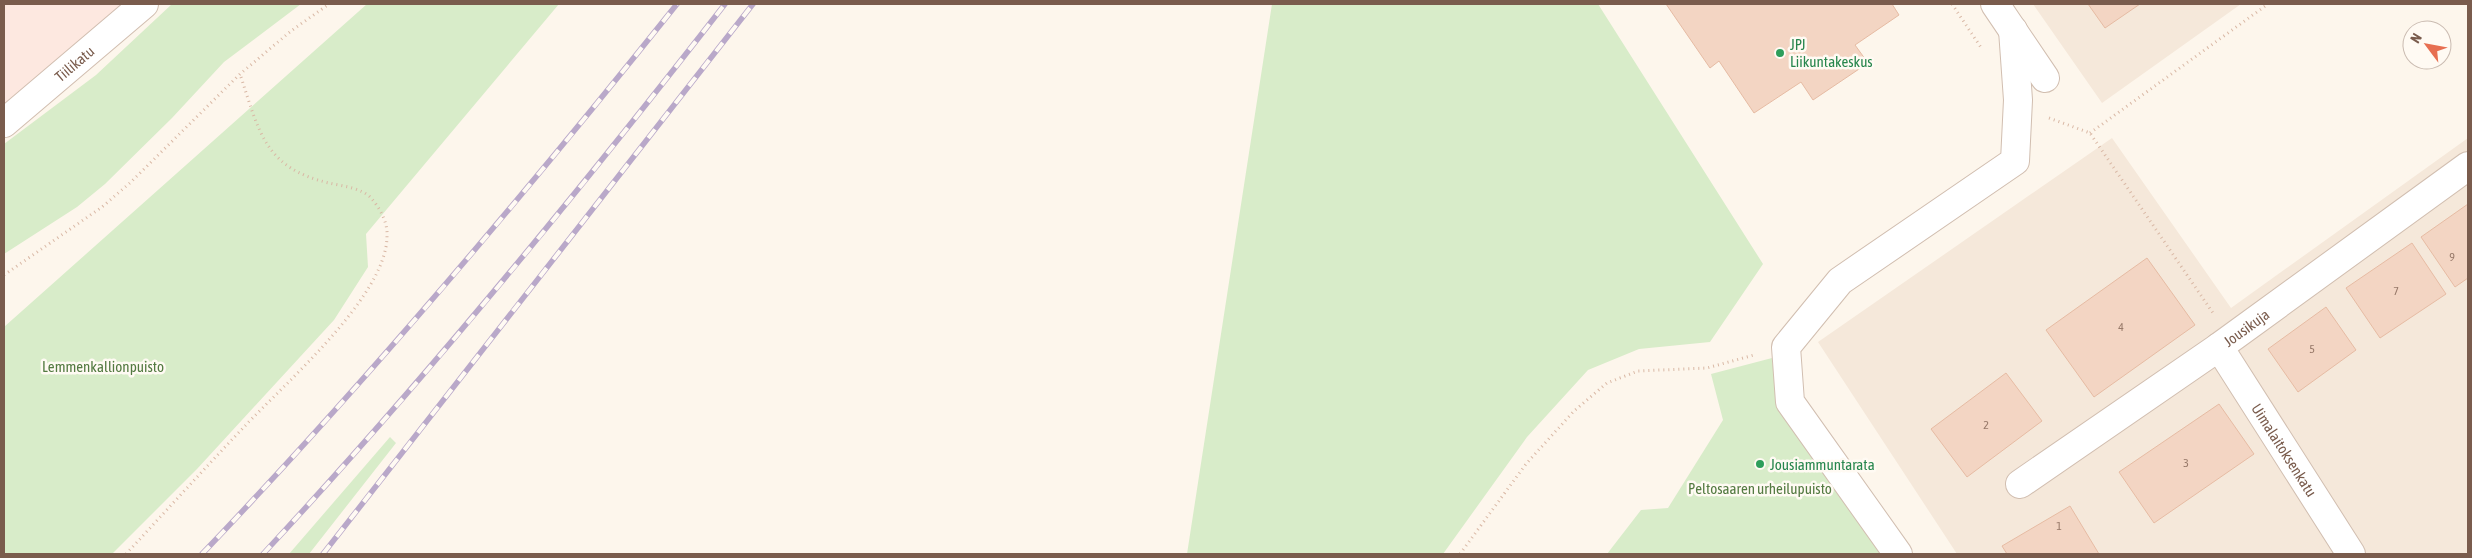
<svg xmlns="http://www.w3.org/2000/svg" width="2472" height="558" viewBox="0 0 2472 558" font-family="'Asap Condensed',sans-serif">
  <rect width="100%" height="100%" fill="#fdf6ec"/>
  <!-- residential -->
  <path fill="#f5e8da" d="M 2033,4 L 2241,4 L 2102,103 Z
    M 2112,138 L 2231,308 L 2468,138 L 2468,554 L 1957,554 L 1818,342 Z"/>
  <!-- commercial -->
  <path fill="#fde8e0" d="M 4,4 L 127,4 L 4,123 Z"/>
  <!-- green -->
  <path fill="#d8ecc9" d="M 172,4 L 301,4 L 224,62 L 172,118 L 105,184 L 77,207 L 4,254 L 4,144 L 96,75 Z
    M 367,4 L 559,4 L 366,234 L 368,267 L 334,320 L 197,469 L 112,554 L 4,554 L 4,327 Z
    M 1272,4 L 1598,4 L 1763,264 L 1710,342 L 1639,349 L 1588,370 L 1527,437 L 1443,554 L 1187,554 Z
    M 1772,358 L 1777,400 L 1891,554 L 1607,554 L 1641,510 L 1668,508 L 1723,420 L 1711,374 Z
    M 390,437 L 396,443 L 309,554 L 289,554 Z"/>
  <!-- building -->
  <path fill="#f3d5c3" stroke="#e6bba3" d="M 1666,4 L 1892,4 L 1899,15 L 1855,45 L 1868,63 L 1813,100 L 1801,82 L 1754,113 L 1719,61 L 1710,68 Z
    M 2088,4 L 2140,4 L 2105,28 Z
    M 2468,204 L 2468,278 L 2455,287 L 2421,237 Z
    M 2412,243 L 2446,294 L 2380,338 L 2346,288 Z
    M 2147,258 L 2195,325 L 2094,397 L 2046,330 Z
    M 2326,307 L 2356,350 L 2298,392 L 2268,349 Z
    M 2006,373 L 2042,421 L 1967,477 L 1931,429 Z
    M 2219,404 L 2254,454 L 2154,523 L 2119,472 Z
    M 2070,506 L 2099,554 L 2007,554 L 2002,546 Z"/>
  <g fill="none" stroke-linecap="round" stroke-linejoin="round">
    <defs>
      <g id="minor">
        <path d="M 1995,4 L 2045,78"/>
        <path id="s1" d="M 4,123 L 144,4"/>
        <path id="s2" d="M 2219,347 L 2351,554"/>
        <path id="s3" d="M 2020,484 L 2219,347 L 2468,166"/>
        <path d="M 1898,554 L 1790,402 L 1786,347 L 1840,281 L 2015,161 L 2018,100 L 2013,30"/>
      </g>
    </defs>
    <!-- minor casing -->
    <use href="#minor" stroke="#d1beb0" stroke-width="30"/>
    <!-- path -->
    <path stroke="#d9b8a5" stroke-width="3" stroke-dasharray="1 4" stroke-linecap="butt" d="M 1952,4 L 1982,49
      M 2049,118 L 2090,133 L 2213,313
      M 2090,133 L 2268,4
      M 4,275 L 102,207 L 131,182 L 240,74 L 291,31 L 329,4
      M 126,554 C 165,512 204,469 244,427 C 284,384 387,296 387,236 C 388,223 380,208 371,198 C 362,188 342,186 329,183 C 264,168 259,131 240,74
      M 1460,554 L 1526,464 L 1574,411 L 1607,383 L 1638,371 L 1707,368 L 1754,355"/>
    <!-- minor -->
    <use href="#minor" stroke="#fff" stroke-width="28"/>
    <defs>
      <path id="rail" d="M 202,554 C 369,379 526,193 677,4
        M 263,554 C 426,379 578,193 725,4
        M 323,554 L 753,4"/>
    </defs>
    <!-- rail casing -->
    <use href="#rail" stroke="#b9a8c9" stroke-width="5.5"/>
    <!-- rail -->
    <use href="#rail" stroke="#fffaf3" stroke-width="4" stroke-dasharray="11" stroke-linecap="butt"/>
  </g>
  <!-- markers -->
  <g fill="#2e9e5b" stroke="#fffaf3" stroke-width="2">
    <circle cx="1780" cy="53" r="5"/>
    <circle cx="1760" cy="464" r="5"/>
  </g>
  <g text-anchor="middle" dominant-baseline="central" stroke-width="5" stroke-linejoin="round" paint-order="stroke">
    <!-- number labels -->
    <g font-size="12" fill="#987a6a">
      <text x="2452" y="257">9</text>
      <text x="2396" y="291">7</text>
      <text x="2121" y="327">4</text>
      <text x="2312" y="349">5</text>
      <text x="1986" y="425">2</text>
      <text x="2186" y="463">3</text>
      <text x="2059" y="526">1</text>
    </g>
    <!-- leisure labels -->
    <g font-size="15" fill="#27864d" stroke="#fffaf3" text-anchor="start">
      <text x="1790" y="44">JPJ<tspan x="1790" dy="17">Liikuntakeskus</tspan></text>
      <text x="1770" y="464">Jousiammuntarata</text>
    </g>
    <!-- street labels -->
    <g font-size="15" fill="#7a5c4d" stroke="#fffaf3">
      <text stroke="none"><textPath href="#s1" startOffset="92">Tiilikatu</textPath></text>
      <text stroke="none"><textPath href="#s3" startOffset="275">Jousikuja</textPath></text>
      <text stroke="none"><textPath href="#s2" startOffset="122">Uimalaitoksenkatu</textPath></text>
    </g>
    <!-- park labels -->
    <g font-size="15" fill="#537a41" stroke="#fffaf3">
      <text x="103" y="366">Lemmenkallionpuisto</text>
      <text x="1760" y="488">Peltosaaren urheilupuisto</text>
    </g>
  </g>
  <!-- border -->
  <rect width="2472" height="558" fill="none" stroke="#7a5c4d" stroke-width="10"/>
  <!-- north arrow -->
  <g transform="translate(2427 45) rotate(302)"><circle r="24" fill="#fffaf3" stroke="#cabbb1"/>
  <path d="M0-4L9 19L0 12L-9 19Z" fill="#e76f51"/>
  <text y="-8" font-size="14" font-weight="bold" text-anchor="middle" fill="#7a5c4d">N</text>
  </g>
</svg>
